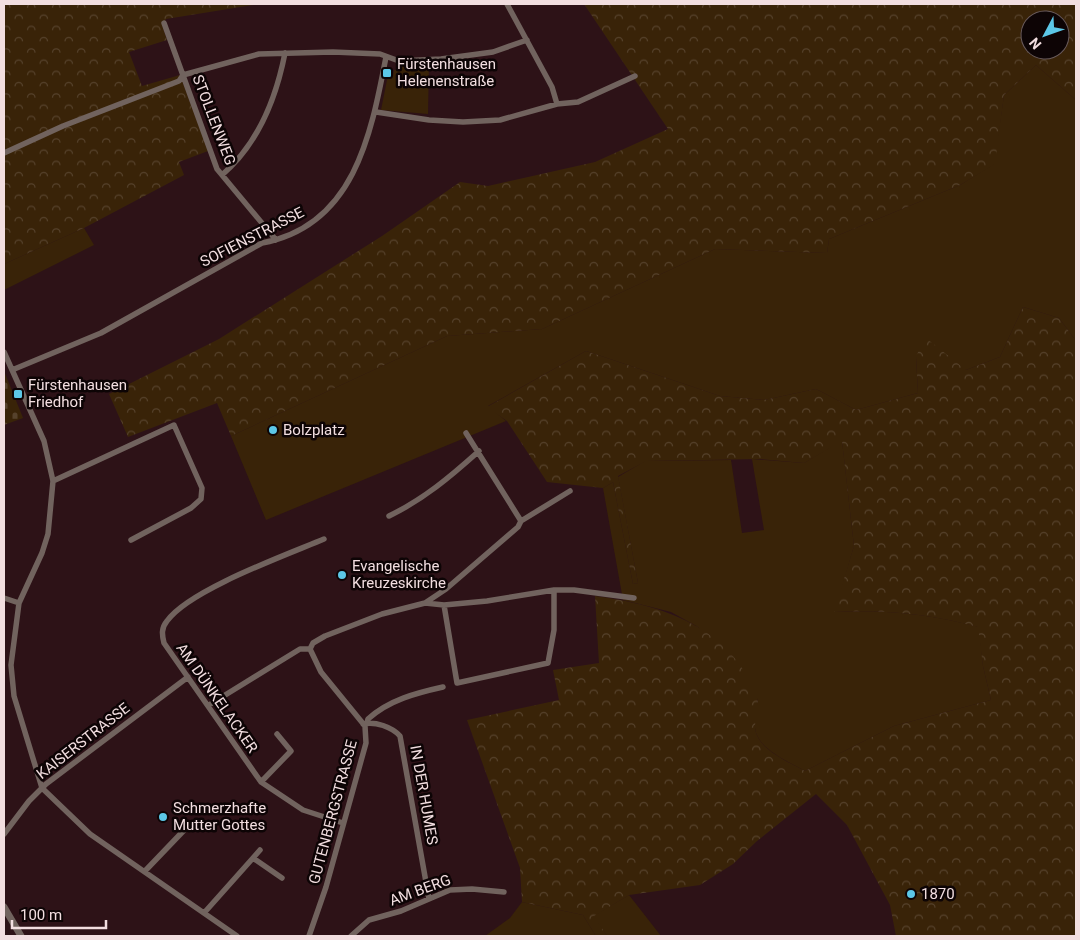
<svg xmlns="http://www.w3.org/2000/svg" width="1080" height="940" viewBox="0 0 1080 940" font-family="Roboto,sans-serif">
  <defs>
    <pattern id="forest-crowns" width="20" height="18" patternUnits="userSpaceOnUse" patternTransform="scale(1.25)"><rect width="20" height="18" fill="#392308"/><path d="M2 6a3 3 0 1 1 6 0M12 15a3 3 0 1 1 6 0" fill="none" stroke="#56422c"/></pattern>
    <pattern id="cemetery-stones" width="16" height="16" patternUnits="userSpaceOnUse" patternTransform="scale(1.25)"><rect width="16" height="16" fill="#392308"/><path d="M2 7V4a2 2 0 0 1 4 0v3zM10 15v-3a2 2 0 0 1 4 0v3z" fill="#56422c"/></pattern>
  </defs>
  <rect width="100%" height="100%" fill="#2d1217"/>
  <!-- green -->
  <path fill="#392308" d="M 429,63 L 428,114 L 381,110 L 388,75 L 393,76 L 394,70 L 399,70 L 401,64 Z
    M 1036,65 L 1076,100 L 1076,341 L 1059,318 L 1023,307 L 1000,357 L 966,370 L 916,356 L 918,393 L 856,410 L 816,389 L 764,400 L 720,396 L 586,351 L 488,406 L 506,421 L 266,520 L 231,436 L 447,336 L 542,329 L 715,249 L 827,253 L 829,239 L 960,185 L 994,164 L 1004,95 Z
    M 84,228 L 94,245 L 4,290 L 4,264 Z
    M 842,440 L 854,546 L 835,612 C 882,609 933,614 979,627 L 983,666 L 991,700 L 894,726 L 805,771 C 789,762 757,749 755,728 C 754,719 757,709 758,700 L 698,627 L 671,612 L 623,600 L 603,488 L 613,482 L 633,584 L 638,583 L 618,477 L 645,461 L 731,460 L 742,533 L 764,530 L 752,459 L 804,463 Z
    M 629,895 L 661,936 L 607,936 L 593,916 Z
    M 522,902 L 583,915 L 596,936 L 485,936 L 510,918 Z"/>
  <!-- forest -->
  <path fill="url(#forest-crowns)" fill-rule="evenodd" d="M 4,4 L 259,4 L 166,19 L 162,25 L 167,40 L 129,52 L 142,86 L 180,75 L 208,151 L 179,162 L 184,175 L 84,228 L 4,264 Z
    M 584,4 L 1076,4 L 1076,100 L 1036,65 L 1004,95 L 995,164 L 960,185 L 829,239 L 827,253 L 715,249 L 542,329 L 447,336 L 231,436 L 217,403 L 128,437 L 109,394 L 219,339 L 382,236 L 460,182 L 488,186 L 595,162 L 668,129 ZM 1030,20 L 1060,20 L 1060,50 L 1030,50 Z
    M 1023,307 L 1059,318 L 1076,341 L 1076,936 L 896,936 L 890,905 L 847,825 L 816,794 L 757,841 L 733,864 L 700,885 L 629,895 L 594,916 L 607,936 L 596,936 L 583,915 L 522,902 L 520,868 L 467,720 L 559,700 L 553,670 L 599,663 L 595,596 C 663,605 731,627 757,697 C 760,706 755,718 755,727 C 756,749 789,762 805,771 L 894,726 L 991,700 L 983,666 L 978,627 C 933,614 882,609 834,612 L 854,546 L 842,441 L 804,463 L 760,459 L 646,461 L 618,476 L 638,583 L 633,584 L 613,482 L 603,488 L 547,482 L 507,421 L 487,407 L 586,351 L 720,396 L 764,400 L 816,389 L 856,410 L 918,393 L 916,356 L 926,338 L 966,370 L 1000,357 Z"/>
  <!-- cemetery -->
  <path fill="url(#cemetery-stones)" d="M 4,371 L 23,418 L 4,425 Z"/>
  <g fill="none" stroke-linecap="round" stroke-linejoin="round">
    <!-- minor -->
    <path stroke="#71635e" stroke-width="5.5" d="M 507,4 L 552,87 L 557,104
      M 164,23 L 217,169 L 276,240
      M 376,112 L 429,120 L 463,122 L 500,120 L 557,104 L 578,102 L 635,76
      M 4,153 L 63,126 L 179,81 L 183,75 L 259,54 L 333,52 L 380,54 L 399,61 L 441,59 L 493,52 L 527,40
      M 222,175 C 258,144 276,99 285,53
      M 4,352 L 44,441 L 53,481 L 48,534 L 42,553 L 19,603 L 11,665 L 14,696 L 42,788 L 90,834 L 237,936
      M 12,370 L 101,333 L 262,243 C 354,226 371,135 386,57
      M 466,433 L 521,521
      M 53,481 L 174,425 L 202,488 L 201,499 L 191,508 L 131,540
      M 389,516 C 424,499 450,477 479,451
      M 324,539 C 286,555 189,590 167,621 C 161,628 162,635 164,643 L 261,782 L 303,810 L 343,823
      M 4,598 L 19,603
      M 425,603 L 446,589 L 518,527 L 521,521 L 570,491
      M 444,605 L 457,683 L 548,663 L 554,630 L 554,590
      M 310,649 L 313,643 L 325,636 L 382,614 L 425,603 L 444,605 L 487,601 L 554,590 L 574,590 L 634,598
      M 209,705 L 300,649 L 310,649
      M 367,723 L 368,719 C 389,700 416,693 443,687
      M 363,724 C 375,721 392,727 400,736 L 429,899
      M 261,782 L 291,751 L 277,734
      M 4,834 L 29,801 L 46,784 L 188,677
      M 253,858 L 260,850
      M 145,871 L 190,824
      M 204,913 L 253,858 L 282,878
      M 309,936 L 326,887 L 366,743 L 365,726 L 321,672 L 310,649
      M 351,936 L 369,920 L 401,911 L 450,890 L 472,889 L 504,892"/>
    <!-- tertiary -->
    <path stroke="#71635e" stroke-width="7" d="M 4,907 L 21,936"/>
  </g>
  <!-- markers -->
  <g fill="#5cc7e7" stroke="#0d0405" stroke-width="2">
    <rect x="382" y="68" width="10" height="10" rx="2.5"/>
    <rect x="13" y="389" width="10" height="10" rx="2.5"/>
    <circle cx="273" cy="430" r="5"/>
    <circle cx="342" cy="575" r="5"/>
    <circle cx="163" cy="817" r="5"/>
    <circle cx="911" cy="894" r="5"/>
  </g>
  <g text-anchor="middle" dominant-baseline="central" stroke-width="5" stroke-linejoin="round" paint-order="stroke">
    <!-- poi labels -->
    <g font-size="15" fill="#f2dee0" stroke="#0d0405" text-anchor="start">
      <text x="397" y="64">Fürstenhausen<tspan x="397" dy="17">Helenenstraße</tspan></text>
      <text x="28" y="385">Fürstenhausen<tspan x="28" dy="17">Friedhof</tspan></text>
      <text x="283" y="430">Bolzplatz</text>
      <text x="352" y="566">Evangelische<tspan x="352" dy="17">Kreuzeskirche</tspan></text>
      <text x="173" y="808">Schmerzhafte<tspan x="173" dy="17">Mutter Gottes</tspan></text>
      <text x="921" y="894">1870</text>
    </g>
    <!-- street labels -->
    <g font-size="15" fill="#f2dee0" stroke="#0d0405">
      <text transform="translate(214 120) rotate(69)">STOLLENWEG</text>
      <text transform="translate(252 237) rotate(-27)">SOFIENSTRASSE</text>
      <text transform="translate(217 698) rotate(55)">AM DÜNKELACKER</text>
      <text transform="translate(83 741) rotate(-38)">KAISERSTRASSE</text>
      <text transform="translate(424 795) rotate(80)">IN DER HUMES</text>
      <text transform="translate(333 812) rotate(-75)">GUTENBERGSTRASSE</text>
      <text transform="translate(420 890) rotate(-20)">AM BERG</text>
    </g>
  </g>
  <!-- border -->
  <rect width="1080" height="940" fill="none" stroke="#f2dee0" stroke-width="10"/>
  <!-- north arrow -->
  <g transform="translate(1045 35) rotate(229)"><circle r="24" fill="#0d0405" stroke="#695b5d"/>
  <path d="M0-4L9 19L0 12L-9 19Z" fill="#5cc7e7"/>
  <text y="-8" font-size="14" font-weight="bold" text-anchor="middle" fill="#f2dee0">N</text>
  </g>
  <!-- scale -->
  <path d="M12 920v8h94v-8" fill="none" stroke="#f2dee0" stroke-width="2.5"/>
  <text x="20" y="920" font-size="15" fill="#f2dee0" stroke="#0d0405" stroke-width="4" paint-order="stroke">100 m</text>
</svg>
